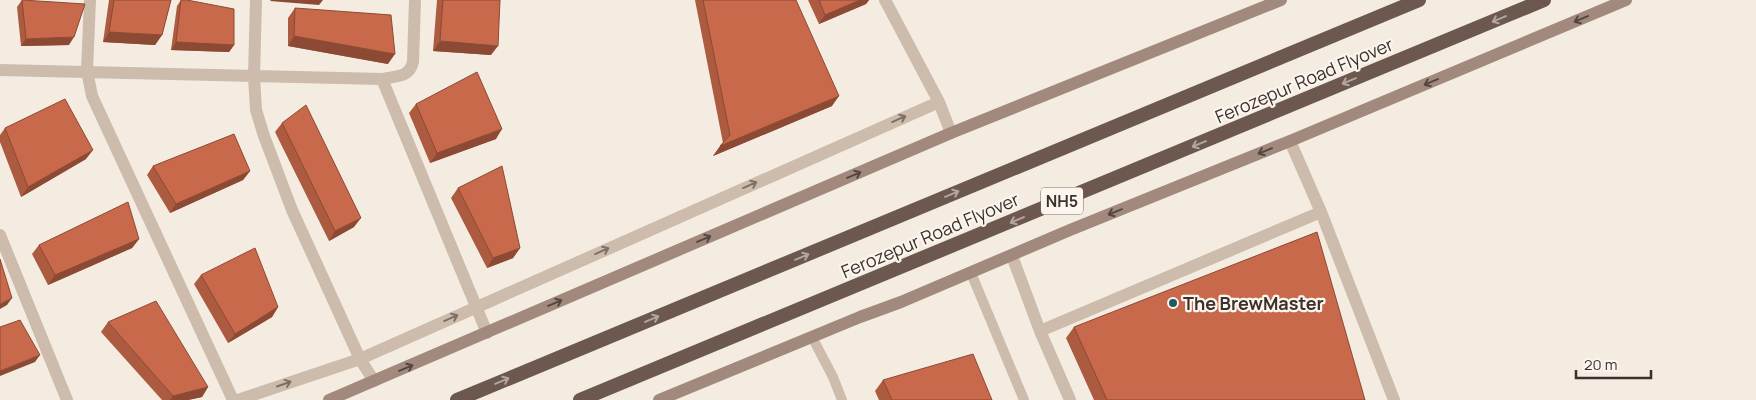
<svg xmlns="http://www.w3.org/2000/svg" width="1756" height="400" viewBox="0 0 1756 400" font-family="Manrope,sans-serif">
  <rect width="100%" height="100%" fill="#f4ebe1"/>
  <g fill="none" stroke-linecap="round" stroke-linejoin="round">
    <!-- service -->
    <path stroke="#cdbbac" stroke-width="10" d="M 971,273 L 1024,400
      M 812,337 L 833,377 L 842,400"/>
    <!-- minor -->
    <path stroke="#cdbbac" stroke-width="12" d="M 90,0 L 87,71 L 92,96 L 233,400
      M 256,0 L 254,77 L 256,110 L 264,136 L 292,210 L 360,359 L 374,381
      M 885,0 L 939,102 L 951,133
      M 0,70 L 382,79 C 396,76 409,78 413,62 L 415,0
      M 382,79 L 487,333
      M 1290,141 L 1321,212 L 1394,400
      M 0,235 L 67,400
      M 1012,256 L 1040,331 L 1070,400
      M 1040,331 L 1321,212
      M 238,400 L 360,359 L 939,102"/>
    <!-- secondary -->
    <path stroke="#a18a7d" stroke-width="12" d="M 329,400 L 951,133 L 1281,0
      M 659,400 L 860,317 L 901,302 L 1070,230 L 1290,141 L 1626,0"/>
    <!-- trunk -->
    <path stroke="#6c584f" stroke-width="14" d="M 457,400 L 1419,0
      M 580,400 L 1544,0"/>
  </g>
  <!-- wall -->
  <path fill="#ac5a40" d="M 22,0 L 69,45 L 21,46 L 17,7 Z
    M 109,0 L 171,0 L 162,35 L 155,45 L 103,42 Z
    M 181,0 L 187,0 L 234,45 L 229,52 L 171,50 L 177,6 Z
    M 437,0 L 500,0 L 491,55 L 433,51 Z
    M 695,0 L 796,0 L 832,106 L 713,156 L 723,143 Z
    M 808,0 L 869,0 L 866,4 L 819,24 Z
    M 295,8 L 388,64 L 288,46 L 288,18 Z
    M 416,104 L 496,139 L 430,163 L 409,113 Z
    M 282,123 L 354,227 L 329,241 L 275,132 Z
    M 5,128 L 86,159 L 21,197 L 0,142 L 0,135 Z
    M 153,166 L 250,171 L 243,180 L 170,213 L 147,175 Z
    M 458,188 L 520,248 L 513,258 L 487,268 L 451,198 Z
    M 139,239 L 132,248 L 48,285 L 32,254 L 39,245 Z
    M 201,275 L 278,307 L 272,317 L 228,343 L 194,284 Z
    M 108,322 L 208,387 L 202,397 L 188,400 L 162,400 L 101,332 Z
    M 1074,327 L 1365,400 L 1094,400 L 1066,338 Z
    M 883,380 L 992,400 L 879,400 L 875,391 Z"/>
  <!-- shaded-wall -->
  <path fill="#8c4a34" d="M 271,0 L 323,0 L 319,5 L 270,1 Z
    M 860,0 L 869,0 L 866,4 L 819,24 L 825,15 Z
    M 109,32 L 162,35 L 155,45 L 103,42 Z
    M 294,36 L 395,54 L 388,64 L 288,46 Z
    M 74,37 L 69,45 L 21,46 L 26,39 Z
    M 440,41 L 498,46 L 491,55 L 433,51 Z
    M 176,42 L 234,45 L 229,52 L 171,50 Z
    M 839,96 L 832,106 L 713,156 L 720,146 Z
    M 502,129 L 496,139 L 430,163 L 437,153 Z
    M 93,150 L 86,159 L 21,197 L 28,187 Z
    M 250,171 L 243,180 L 170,213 L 176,204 Z
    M 361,218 L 354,227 L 329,241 L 335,231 Z
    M 139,239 L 132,248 L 48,285 L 55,275 Z
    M 520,248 L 513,258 L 487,268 L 493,258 Z
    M 12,298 L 7,305 L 0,309 L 0,304 Z
    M 278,307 L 272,317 L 228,343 L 235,334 Z
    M 40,355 L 35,362 L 0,376 L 0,371 Z
    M 208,387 L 202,397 L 188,400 L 170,400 L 173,396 Z"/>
  <!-- building -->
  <path fill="#c8694b" stroke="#8c4a34" d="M 22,0 L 85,4 L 74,37 L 26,39 Z
    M 114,0 L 171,0 L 162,35 L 109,32 Z
    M 181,0 L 187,0 L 234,9 L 234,45 L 176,42 Z
    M 443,0 L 500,0 L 498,46 L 440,41 Z
    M 703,0 L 796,0 L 839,96 L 720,146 L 730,135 Z
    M 819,0 L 860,0 L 825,15 Z
    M 295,8 L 391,15 L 395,54 L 294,36 Z
    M 477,72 L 502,129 L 437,153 L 416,104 Z
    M 65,99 L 93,150 L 28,187 L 5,128 Z
    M 306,105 L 361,218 L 335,231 L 282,123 Z
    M 234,134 L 250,171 L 176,204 L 153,166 Z
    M 502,166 L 520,248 L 493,258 L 458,188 Z
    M 128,202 L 139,239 L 55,275 L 39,245 Z
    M 1317,232 L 1365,400 L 1107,400 L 1074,327 Z
    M 255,248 L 278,307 L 235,334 L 201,275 Z
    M 0,259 L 12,298 L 0,304 Z
    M 156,301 L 208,387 L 173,396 L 108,322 Z
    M 20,320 L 40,355 L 0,371 L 0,327 Z
    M 973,354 L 992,400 L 892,400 L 883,380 Z"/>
  <!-- one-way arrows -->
  <defs><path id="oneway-shaft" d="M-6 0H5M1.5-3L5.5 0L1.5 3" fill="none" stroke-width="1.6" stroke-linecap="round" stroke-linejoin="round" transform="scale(1.25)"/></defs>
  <g stroke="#b4a69e">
    <use href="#oneway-shaft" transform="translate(1499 19) rotate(157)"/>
    <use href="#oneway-shaft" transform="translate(1349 81) rotate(157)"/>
    <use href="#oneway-shaft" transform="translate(1199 144) rotate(157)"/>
    <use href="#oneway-shaft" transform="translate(952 194) rotate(-23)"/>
    <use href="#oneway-shaft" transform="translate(1017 220) rotate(157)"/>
    <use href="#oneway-shaft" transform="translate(802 257) rotate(-23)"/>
    <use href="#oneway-shaft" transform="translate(652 319) rotate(-23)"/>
    <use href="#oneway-shaft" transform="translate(502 381) rotate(-23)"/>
  </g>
  <g stroke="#544640">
    <use href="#oneway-shaft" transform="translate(1581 19) rotate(157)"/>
    <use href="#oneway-shaft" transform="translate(1431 82) rotate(157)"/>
    <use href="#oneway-shaft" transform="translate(1265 151) rotate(158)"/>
    <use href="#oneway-shaft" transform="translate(854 175) rotate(-23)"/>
    <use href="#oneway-shaft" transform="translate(1115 212) rotate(158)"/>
    <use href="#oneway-shaft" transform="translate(704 239) rotate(-23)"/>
    <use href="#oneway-shaft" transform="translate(555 303) rotate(-23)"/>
    <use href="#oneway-shaft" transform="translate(406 368) rotate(-23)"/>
  </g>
  <g stroke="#7d6f65">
    <use href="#oneway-shaft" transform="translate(899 119) rotate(-24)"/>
    <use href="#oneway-shaft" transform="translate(750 185) rotate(-24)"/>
    <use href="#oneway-shaft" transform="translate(602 251) rotate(-24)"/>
    <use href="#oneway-shaft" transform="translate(451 318) rotate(-24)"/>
    <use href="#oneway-shaft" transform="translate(284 384) rotate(-19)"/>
  </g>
  <!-- markers -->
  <circle fill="#1f5a5e" stroke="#fbf5ee" stroke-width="2" cx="1173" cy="303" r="5"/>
  <g text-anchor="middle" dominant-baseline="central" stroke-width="4.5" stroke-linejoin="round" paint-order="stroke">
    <!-- shield labels -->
    <rect fill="#fbf5ee" stroke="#756b66" stroke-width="1" x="1041" y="187.5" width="42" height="27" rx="4"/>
    <g font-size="16" font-weight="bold" fill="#3b302b">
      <text x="1062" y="201">NH5</text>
    </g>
    <!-- street labels -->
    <g font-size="18" fill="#3b302b" stroke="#fbf5ee">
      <text transform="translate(1304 80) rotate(-23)">Ferozepur Road Flyover</text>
      <text transform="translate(930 235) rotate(-23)">Ferozepur Road Flyover</text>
    </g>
    <!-- poi labels -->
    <g font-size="18" font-weight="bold" fill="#3b302b" stroke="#fbf5ee" text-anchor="start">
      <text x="1183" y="303">The BrewMaster</text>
    </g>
  </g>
  <!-- scale -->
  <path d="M1576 370v8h75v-8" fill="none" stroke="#3b302b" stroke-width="2.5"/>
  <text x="1584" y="370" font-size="15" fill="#3b302b" stroke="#fbf5ee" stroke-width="4" paint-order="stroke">20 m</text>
</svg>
